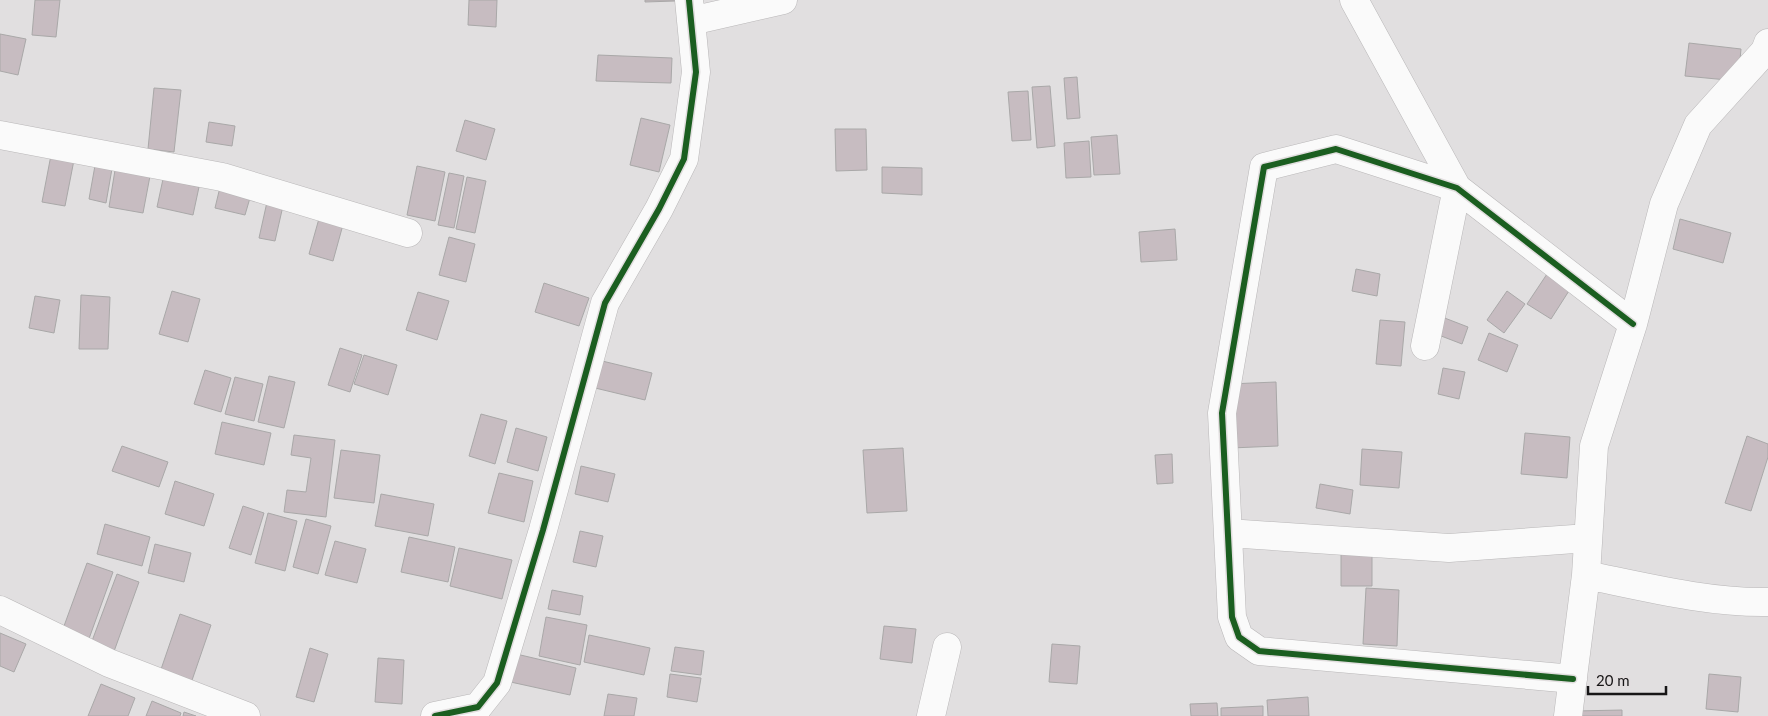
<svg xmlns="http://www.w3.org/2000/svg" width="1768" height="716" viewBox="0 0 1768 716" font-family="Lato,sans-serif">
  <rect width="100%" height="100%" fill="#e1dfe0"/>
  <!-- building -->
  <path fill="#c7bcc1" stroke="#a9a8a8" d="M 35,0 L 60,0 L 56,37 L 32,35 Z
    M 469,0 L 497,0 L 496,27 L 468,25 Z
    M 645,0 L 675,0 L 675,1 L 645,2 Z
    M 0,34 L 26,39 L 18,75 L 0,71 Z
    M 1689,43 L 1741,49 L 1738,81 L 1685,76 Z
    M 598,55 L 672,58 L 671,83 L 596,81 Z
    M 1077,77 L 1080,118 L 1067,119 L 1064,78 Z
    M 1050,86 L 1055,146 L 1037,148 L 1032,87 Z
    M 154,88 L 181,90 L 174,152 L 148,149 Z
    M 1028,91 L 1031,140 L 1012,141 L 1008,92 Z
    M 641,118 L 670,125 L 659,172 L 630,165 Z
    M 465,120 L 495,129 L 486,160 L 456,151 Z
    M 209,122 L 235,126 L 232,146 L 206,142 Z
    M 835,129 L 866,129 L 867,170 L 836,171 Z
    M 1117,135 L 1120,174 L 1094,175 L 1091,137 Z
    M 1089,141 L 1091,177 L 1066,178 L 1064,143 Z
    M 51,155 L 74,160 L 65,206 L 42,202 Z
    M 96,160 L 113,163 L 106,203 L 89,199 Z
    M 417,166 L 445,172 L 435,221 L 407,215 Z
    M 882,167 L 922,168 L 922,195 L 882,193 Z
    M 115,170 L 150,176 L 143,213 L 109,207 Z
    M 449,173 L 464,176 L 454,228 L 438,225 Z
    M 467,177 L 486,181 L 475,233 L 456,229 Z
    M 163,179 L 199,187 L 193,215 L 157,207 Z
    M 221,183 L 252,191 L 245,215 L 215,208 Z
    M 269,193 L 285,197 L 275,241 L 259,238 Z
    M 320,215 L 344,221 L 333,261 L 309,254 Z
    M 1680,219 L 1731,233 L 1723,263 L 1673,249 Z
    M 1175,229 L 1177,260 L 1141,262 L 1139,232 Z
    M 449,237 L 475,244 L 466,282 L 439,275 Z
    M 1551,268 L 1574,283 L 1551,319 L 1527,304 Z
    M 1356,269 L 1380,274 L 1377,296 L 1352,291 Z
    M 544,283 L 589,298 L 579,326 L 535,312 Z
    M 172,291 L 200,299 L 188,342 L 159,334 Z
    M 1507,291 L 1525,304 L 1504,333 L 1487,320 Z
    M 418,292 L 449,301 L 437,340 L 406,330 Z
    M 81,295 L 110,297 L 108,349 L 79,349 Z
    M 35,296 L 60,300 L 54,333 L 29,328 Z
    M 1442,317 L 1468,327 L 1462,344 L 1436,334 Z
    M 1380,320 L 1405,322 L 1401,366 L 1376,364 Z
    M 1489,333 L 1518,345 L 1507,372 L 1478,360 Z
    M 340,348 L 362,355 L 350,392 L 328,385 Z
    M 364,355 L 397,365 L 388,395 L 354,384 Z
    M 598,360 L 652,373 L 645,400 L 591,387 Z
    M 1443,368 L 1465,372 L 1459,399 L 1438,394 Z
    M 205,370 L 231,378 L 221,412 L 194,404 Z
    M 269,376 L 295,382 L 284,428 L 258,422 Z
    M 235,377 L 263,384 L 254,421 L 225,414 Z
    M 1276,382 L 1278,446 L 1231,448 L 1229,384 Z
    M 481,414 L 507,421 L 495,464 L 469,456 Z
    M 222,422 L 271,433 L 264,465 L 215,454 Z
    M 516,428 L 547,437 L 538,471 L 507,462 Z
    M 1525,433 L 1570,437 L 1567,478 L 1521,474 Z
    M 294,435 L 335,440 L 326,517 L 284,512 L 287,490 L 306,492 L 311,458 L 291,455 Z
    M 1747,436 L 1768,444 L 1768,457 L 1751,511 L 1725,503 Z
    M 122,446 L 168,462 L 159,487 L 112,471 Z
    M 903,448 L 907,511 L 867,513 L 863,450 Z
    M 1362,449 L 1402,452 L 1399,488 L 1360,485 Z
    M 341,450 L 380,455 L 374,503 L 334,498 Z
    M 1172,454 L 1173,483 L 1157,484 L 1155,455 Z
    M 581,466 L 615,474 L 608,502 L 575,494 Z
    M 499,473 L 533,481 L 524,522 L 488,513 Z
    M 175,481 L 214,494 L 204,526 L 165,514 Z
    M 1320,484 L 1353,490 L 1350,514 L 1316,508 Z
    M 381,494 L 434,504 L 428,536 L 375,526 Z
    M 243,506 L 264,513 L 251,555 L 229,548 Z
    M 268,513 L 297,521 L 285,571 L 255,563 Z
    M 306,519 L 331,526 L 318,574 L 293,567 Z
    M 105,524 L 150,537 L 142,566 L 97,554 Z
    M 580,531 L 603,536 L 596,567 L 573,562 Z
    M 409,537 L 455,547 L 448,582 L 401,572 Z
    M 335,541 L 366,549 L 357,583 L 325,575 Z
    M 155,544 L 191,553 L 184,582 L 148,573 Z
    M 1341,544 L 1372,544 L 1372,586 L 1341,586 Z
    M 459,548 L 512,560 L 502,599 L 450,586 Z
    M 87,563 L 113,572 L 86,647 L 60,637 Z
    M 117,574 L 139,582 L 112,657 L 89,649 Z
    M 1366,588 L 1399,590 L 1397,646 L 1363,644 Z
    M 552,590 L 583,596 L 580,615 L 548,609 Z
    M 180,614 L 211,625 L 189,689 L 158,678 Z
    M 546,617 L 587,625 L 580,665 L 539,656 Z
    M 884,626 L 916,629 L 912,663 L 880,659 Z
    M 0,633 L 26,644 L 14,672 L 0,666 Z
    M 589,635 L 650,648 L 644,675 L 584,662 Z
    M 1052,644 L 1080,646 L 1077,684 L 1049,682 Z
    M 675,647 L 704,651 L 701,675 L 671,671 Z
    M 310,648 L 328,654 L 314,702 L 296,697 Z
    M 512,653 L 576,668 L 570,695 L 506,681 Z
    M 378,658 L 404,660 L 402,704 L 375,702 Z
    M 670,674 L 701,678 L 697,702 L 667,697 Z
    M 1709,674 L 1741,677 L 1738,712 L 1706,709 Z
    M 101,684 L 135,698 L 128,716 L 88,716 Z
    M 608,694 L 637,698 L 634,716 L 604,716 Z
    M 1308,697 L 1309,716 L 1268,716 L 1267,700 Z
    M 152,701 L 181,713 L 180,716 L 146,716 Z
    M 1217,703 L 1218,716 L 1191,716 L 1190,704 Z
    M 1263,706 L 1263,716 L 1221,716 L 1221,708 Z
    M 1622,710 L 1622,716 L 1575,716 L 1575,711 Z
    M 184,712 L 196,716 L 183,716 Z"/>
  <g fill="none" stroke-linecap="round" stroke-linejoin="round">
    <defs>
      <path id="minor" d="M 1354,0 L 1457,188 L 1425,346
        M 691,21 L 783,0
        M 0,135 L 222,177 L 408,233
        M 1228,533 L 1449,548 L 1588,538
        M 1586,575 C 1645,587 1708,603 1768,602
        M 0,610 L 109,663 L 246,716
        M 1573,679 L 1259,651 L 1239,637 L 1232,617 L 1222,413 L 1264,167 L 1336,149 L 1457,188 L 1633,324
        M 435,716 L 478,707 L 497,683 L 543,530 L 605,303 L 659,209 L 684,159 L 696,72 L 689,0
        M 931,716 L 947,647
        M 1568,716 L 1586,575 L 1594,446 L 1633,324 L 1664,204 L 1698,125 L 1765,51 L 1768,43"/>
    </defs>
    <!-- minor casing -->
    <use href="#minor" stroke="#b9b7b8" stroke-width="29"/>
    <!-- minor -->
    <use href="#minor" stroke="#fafafa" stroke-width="28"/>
    <defs>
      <path id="cycleway" d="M 1573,679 L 1259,651 L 1239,637 L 1232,617 L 1222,413 L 1264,167 L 1336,149 L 1457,188 L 1633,324
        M 435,716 L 478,707 L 497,683 L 543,530 L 605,303 L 659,209 L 684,159 L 696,72 L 689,0"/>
    </defs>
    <!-- cycleway casing -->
    <use href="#cycleway" stroke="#e2dedf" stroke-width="9"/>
    <!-- cycleway -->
    <use href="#cycleway" stroke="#1b5e20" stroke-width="6"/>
  </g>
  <!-- scale -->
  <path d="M1588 686v8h78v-8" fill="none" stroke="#171617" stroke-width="2.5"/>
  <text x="1596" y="686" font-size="15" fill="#171617" stroke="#e2dedf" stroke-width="4" paint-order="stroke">20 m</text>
</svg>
